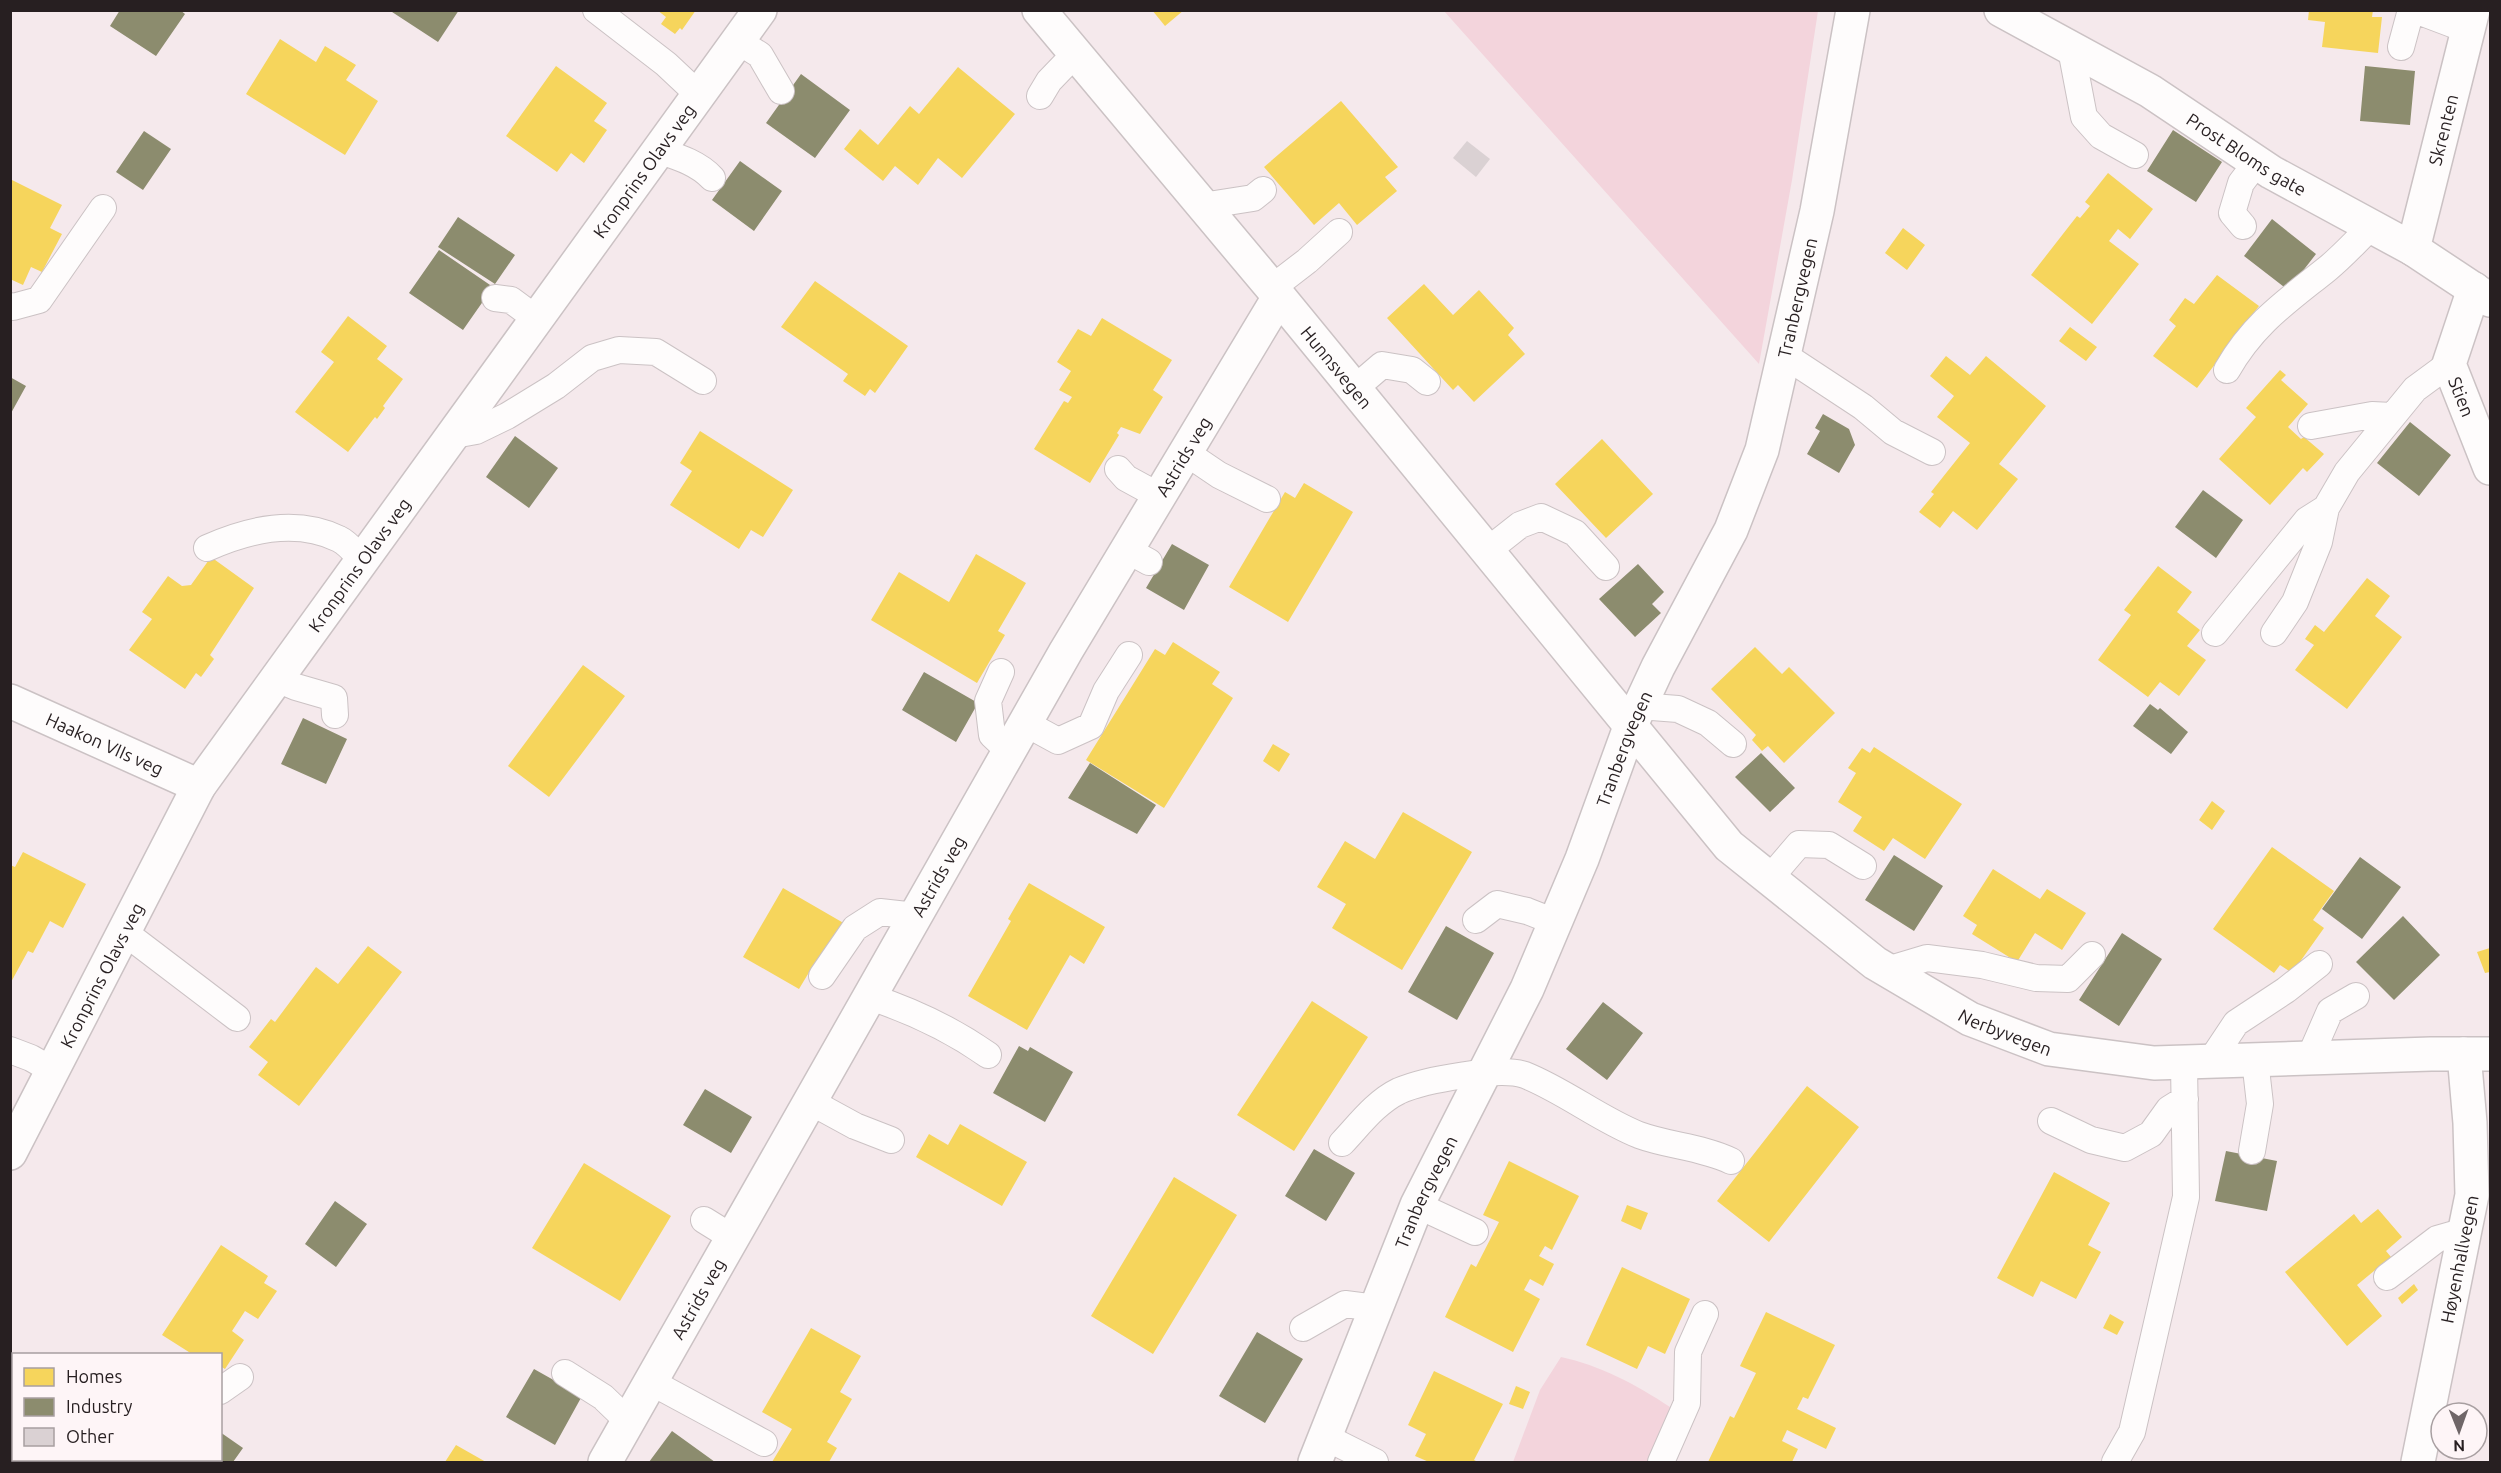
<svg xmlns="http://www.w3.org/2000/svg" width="2501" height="1473" viewBox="0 0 2501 1473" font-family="Ubuntu,sans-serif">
  <rect width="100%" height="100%" fill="#f5e9ec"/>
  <!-- green -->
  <path fill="#f3d4dc" d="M 1444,11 L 1818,11 L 1792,180 L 1759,364 Z
    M 1561,1357 C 1599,1365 1637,1385 1670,1407 L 1668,1420 L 1647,1462 L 1513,1462 L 1540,1390 Z"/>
  <!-- homes -->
  <path fill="#f6d55c" d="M 657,10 L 696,10 L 682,30 L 680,28 L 675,34 L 661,24 L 666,17 Z
    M 1152,10 L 1184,10 L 1165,26 Z
    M 2309,10 L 2373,10 L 2372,17 L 2382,17 L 2378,53 L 2322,47 L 2325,22 L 2308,20 Z
    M 280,39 L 316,62 L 325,46 L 356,65 L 346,80 L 378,101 L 345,155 L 246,94 Z
    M 556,66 L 607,103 L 594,121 L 607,130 L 584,163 L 571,153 L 557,172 L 506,136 Z
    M 958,67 L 1015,114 L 962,178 L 938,158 L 918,185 L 895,166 L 883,181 L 844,149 L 860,129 L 878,145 L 910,106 L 919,114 Z
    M 1341,101 L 1398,167 L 1385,177 L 1397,191 L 1357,225 L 1339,203 L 1314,225 L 1264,167 Z
    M 2108,173 L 2153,209 L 2130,239 L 2118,229 L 2109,241 L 2139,264 L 2092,324 L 2031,275 L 2077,216 L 2080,218 L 2090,206 L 2085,202 Z
    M 10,179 L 62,205 L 50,228 L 62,234 L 42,272 L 31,267 L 23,285 L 10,279 Z
    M 1903,228 L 1925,245 L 1907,270 L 1885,253 Z
    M 2217,275 L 2259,306 L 2197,388 L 2153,356 L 2176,326 L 2169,320 L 2185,298 L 2194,304 Z
    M 815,281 L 908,346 L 875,393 L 870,389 L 865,396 L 843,381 L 848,374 L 781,327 Z
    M 1424,284 L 1453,315 L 1479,290 L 1514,328 L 1508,335 L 1525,354 L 1474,402 L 1458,385 L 1453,390 L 1387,318 Z
    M 348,316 L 387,346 L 377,359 L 403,379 L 383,406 L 385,408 L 377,419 L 375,417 L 348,452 L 295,412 L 334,362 L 321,352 Z
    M 1102,318 L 1172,360 L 1153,390 L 1163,397 L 1140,434 L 1121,427 L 1117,433 L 1119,435 L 1090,483 L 1034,449 L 1064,401 L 1068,403 L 1072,397 L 1059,390 L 1071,371 L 1057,362 L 1078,329 L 1091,336 Z
    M 2070,327 L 2097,347 L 2086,361 L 2059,341 Z
    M 1946,356 L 1970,375 L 1986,356 L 2046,406 L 1999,464 L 2018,479 L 1977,530 L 1953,511 L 1940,528 L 1919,512 L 1934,494 L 1931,492 L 1970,443 L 1937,417 L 1954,396 L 1930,376 Z
    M 2280,370 L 2286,375 L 2281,380 L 2308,404 L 2288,427 L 2301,439 L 2304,437 L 2324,454 L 2307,472 L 2303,468 L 2270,505 L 2219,459 L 2256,417 L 2246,408 Z
    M 700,431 L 793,490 L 763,537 L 751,530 L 739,549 L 670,505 L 692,471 L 680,463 Z
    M 1602,439 L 1653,494 L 1606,538 L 1555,484 Z
    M 1304,483 L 1353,512 L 1288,622 L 1229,587 L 1285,492 L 1295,498 Z
    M 976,554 L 1026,583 L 998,631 L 1005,635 L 977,683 L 871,620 L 899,572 L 949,602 Z
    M 211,557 L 254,588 L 210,655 L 214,659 L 201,677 L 196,673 L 185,689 L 129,650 L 152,619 L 142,612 L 168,576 L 182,586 L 191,585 Z
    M 2158,566 L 2192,592 L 2177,612 L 2200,630 L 2187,646 L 2206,660 L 2179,696 L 2160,682 L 2148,697 L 2098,660 L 2131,615 L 2124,610 Z
    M 2367,578 L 2390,596 L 2375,616 L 2402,637 L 2347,709 L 2295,670 L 2314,645 L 2305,639 L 2315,625 L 2324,632 Z
    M 1173,642 L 1220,672 L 1212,684 L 1233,698 L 1164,808 L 1086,760 L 1155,649 L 1165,655 Z
    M 1755,647 L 1782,674 L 1789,667 L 1835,713 L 1784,763 L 1768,746 L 1762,751 L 1752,740 L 1756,735 L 1711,689 Z
    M 583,665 L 625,696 L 549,797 L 508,766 Z
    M 1273,744 L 1290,754 L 1279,772 L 1263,761 Z
    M 1874,747 L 1962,804 L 1925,859 L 1893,838 L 1884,851 L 1853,831 L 1862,817 L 1838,802 L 1856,773 L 1848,768 L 1862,748 L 1870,753 Z
    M 2212,801 L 2225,811 L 2212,830 L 2199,820 Z
    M 1403,812 L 1472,852 L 1402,970 L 1332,928 L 1346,904 L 1317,887 L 1345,841 L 1375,859 Z
    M 2272,847 L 2334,891 L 2313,920 L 2324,928 L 2292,973 L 2280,965 L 2274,973 L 2213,929 Z
    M 23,852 L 86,884 L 63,928 L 50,921 L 33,953 L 28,951 L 10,984 L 10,865 L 15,867 Z
    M 1993,869 L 2040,899 L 2047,889 L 2086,913 L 2062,950 L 2035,933 L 2017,962 L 1972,934 L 1977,925 L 1963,916 Z
    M 1029,883 L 1105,927 L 1084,964 L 1070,955 L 1027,1030 L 968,996 L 1011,921 L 1008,919 Z
    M 783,888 L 847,925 L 822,968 L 814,964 L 799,989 L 743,957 Z
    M 368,946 L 402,972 L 299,1106 L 258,1075 L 268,1062 L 249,1047 L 271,1019 L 275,1022 L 316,967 L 338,984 Z
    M 2490,948 L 2490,972 L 2485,973 L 2477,952 Z
    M 1312,1001 L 1368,1037 L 1294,1151 L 1237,1115 Z
    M 1807,1086 L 1859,1127 L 1769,1242 L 1717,1201 Z
    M 960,1124 L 1027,1162 L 1002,1206 L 916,1157 L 929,1134 L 948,1145 Z
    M 1509,1161 L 1579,1196 L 1552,1250 L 1545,1246 L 1539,1256 L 1554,1264 L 1543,1286 L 1530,1279 L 1524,1290 L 1540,1299 L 1513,1352 L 1445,1317 L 1471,1264 L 1476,1267 L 1499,1222 L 1483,1215 Z
    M 584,1163 L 671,1216 L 620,1301 L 532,1248 Z
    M 2054,1172 L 2110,1203 L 2088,1245 L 2101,1252 L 2076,1299 L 2041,1281 L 2033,1297 L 1997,1278 Z
    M 1174,1177 L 1237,1215 L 1153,1354 L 1091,1316 Z
    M 1627,1205 L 1648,1213 L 1641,1230 L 1621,1221 Z
    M 2378,1209 L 2402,1237 L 2386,1251 L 2391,1257 L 2357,1285 L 2382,1316 L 2347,1346 L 2285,1272 L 2354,1214 L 2361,1223 Z
    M 221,1245 L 268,1276 L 264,1283 L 277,1291 L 258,1319 L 245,1311 L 232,1331 L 244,1340 L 225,1369 L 220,1366 L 220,1354 L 192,1354 L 162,1335 Z
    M 1622,1267 L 1690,1299 L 1665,1354 L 1648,1346 L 1637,1369 L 1586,1345 Z
    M 2414,1284 L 2418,1290 L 2402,1304 L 2398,1298 Z
    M 1766,1312 L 1835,1345 L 1808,1399 L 1803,1397 L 1797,1409 L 1836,1428 L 1826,1449 L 1787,1430 L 1782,1441 L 1798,1449 L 1792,1462 L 1708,1462 L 1730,1416 L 1734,1418 L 1756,1373 L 1740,1366 Z
    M 2110,1314 L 2124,1322 L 2117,1335 L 2103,1328 Z
    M 811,1328 L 861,1356 L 840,1392 L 852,1399 L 827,1442 L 837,1448 L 829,1462 L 772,1462 L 792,1429 L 762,1412 Z
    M 1434,1371 L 1503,1404 L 1474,1460 L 1478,1462 L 1429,1462 L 1415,1456 L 1426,1434 L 1408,1425 Z
    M 1516,1386 L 1530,1392 L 1523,1409 L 1509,1404 Z
    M 456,1445 L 486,1462 L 445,1462 Z"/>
  <!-- industry -->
  <path fill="#8c8c6e" d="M 120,10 L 180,10 L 185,14 L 156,56 L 110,26 Z
    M 389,10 L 459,10 L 438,42 Z
    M 2365,66 L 2415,71 L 2410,125 L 2360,121 Z
    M 801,74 L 850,110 L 815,158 L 766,123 Z
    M 2173,130 L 2222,162 L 2196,202 L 2147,171 Z
    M 144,131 L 171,149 L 143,190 L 116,172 Z
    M 740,161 L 782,191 L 754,231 L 712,200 Z
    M 458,217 L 515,255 L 495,284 L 438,247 Z
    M 2272,219 L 2316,254 L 2288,290 L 2244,256 Z
    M 439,250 L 493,287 L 463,330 L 409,293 Z
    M 10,377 L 26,386 L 10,415 Z
    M 1823,414 L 1849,429 L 1855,445 L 1839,473 L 1807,454 L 1820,431 L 1815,428 Z
    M 2410,422 L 2451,455 L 2419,496 L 2377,463 Z
    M 515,436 L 558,468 L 529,508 L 486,477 Z
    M 2203,490 L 2243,520 L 2216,558 L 2175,527 Z
    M 1172,544 L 1209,565 L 1184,610 L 1146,588 Z
    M 1638,564 L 1664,592 L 1652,604 L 1661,613 L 1635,637 L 1599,599 Z
    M 924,672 L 978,703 L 956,742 L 902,710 Z
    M 2150,704 L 2158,710 L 2160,708 L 2188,732 L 2171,754 L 2133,726 Z
    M 303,718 L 347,739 L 326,784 L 281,764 Z
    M 1761,753 L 1795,788 L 1770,812 L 1735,777 Z
    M 1090,763 L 1156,805 L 1137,834 L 1068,798 Z
    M 1894,855 L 1943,886 L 1914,931 L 1865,900 Z
    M 2360,857 L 2401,887 L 2362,939 L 2322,909 Z
    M 2403,916 L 2440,955 L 2394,1000 L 2356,962 Z
    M 1446,926 L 1494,953 L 1457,1020 L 1408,992 Z
    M 2122,933 L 2162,959 L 2119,1026 L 2079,1000 Z
    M 1603,1002 L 1643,1033 L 1607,1080 L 1566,1049 Z
    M 1019,1046 L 1028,1051 L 1030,1047 L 1073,1072 L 1045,1122 L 993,1093 Z
    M 705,1089 L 752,1117 L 731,1153 L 683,1125 Z
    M 1314,1149 L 1355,1173 L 1326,1221 L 1285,1196 Z
    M 2226,1151 L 2277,1161 L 2267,1211 L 2215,1201 Z
    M 335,1201 L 367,1224 L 336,1267 L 305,1244 Z
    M 1257,1332 L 1303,1359 L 1265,1423 L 1219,1396 Z
    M 534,1369 L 582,1396 L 555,1445 L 506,1417 Z
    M 672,1431 L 715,1462 L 649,1462 Z
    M 220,1432 L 243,1448 L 233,1462 L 181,1462 L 176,1460 L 220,1460 Z"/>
  <!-- building -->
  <path fill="#dad1d3" d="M 1467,141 L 1490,159 L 1476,177 L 1453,158 Z"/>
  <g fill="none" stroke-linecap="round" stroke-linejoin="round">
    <defs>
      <path id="service" d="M 596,10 L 666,64 L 699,95
        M 2415,10 L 2468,30
        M 738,41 L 760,55 L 781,91
        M 2401,47 L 2411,10
        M 2071,49 L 2084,117 L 2101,136 L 2135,155
        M 1040,96 L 1049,81 L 1075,54
        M 660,151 C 678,157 698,163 712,178
        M 1202,206 L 1253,198 L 1263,190
        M 2243,226 L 2232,213 L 2241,183 L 2257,162
        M 1272,288 L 1307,261 L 1339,232
        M 495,298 L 511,300 L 538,320
        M 10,306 L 13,307 L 39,300 L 103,208
        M 1784,355 L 1863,407 L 1893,432 L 1932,452
        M 2227,370 C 2254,323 2286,302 2327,269 C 2343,256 2356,241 2371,227
        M 1354,389 L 1382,365 L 1412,370 L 1427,382
        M 2311,426 L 2372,415 L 2392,416
        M 454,435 L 476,431 L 507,416 L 556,386 L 592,358 L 619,350 L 656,352 L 703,381
        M 1185,452 L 1219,475 L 1267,499
        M 1118,469 L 1126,478 L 1159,496
        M 207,548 C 247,530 296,518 339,539 C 348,543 356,554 363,561
        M 1127,550 L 1149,562
        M 1487,551 L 1520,525 L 1541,517 L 1575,533 L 1606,567
        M 2215,633 L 2307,520 L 2326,508
        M 2274,633 L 2295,602 L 2319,542 L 2326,508 L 2347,472 L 2415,389 L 2449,364
        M 1001,672 L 988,701 L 992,735 L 1009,751
        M 277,679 L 296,687 L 334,698 L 335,715
        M 1639,706 L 1678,709 L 1708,723 L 1733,744
        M 1025,723 L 1058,741 L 1091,726 L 1106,691 L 1129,655
        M 1769,879 L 1799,844 L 1829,845 L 1863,866
        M 1476,920 L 1497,904 L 1527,911 L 1555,922
        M 124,932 L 237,1018
        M 1887,970 L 1927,958 L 1982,965 L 2036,978 L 2068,979 L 2092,955
        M 822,976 L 855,928 L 880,912 L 916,916
        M 870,997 C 913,1011 951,1029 988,1055
        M 10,1050 L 31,1058 L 52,1070
        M 2309,1059 L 2330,1011 L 2356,996
        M 2210,1062 L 2236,1023 L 2286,990 L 2319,964
        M 811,1102 L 855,1126 L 891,1140
        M 2051,1121 L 2091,1140 L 2125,1148 L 2151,1134 L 2169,1109 L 2185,1099
        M 1342,1143 C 1359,1125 1376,1102 1399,1091 C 1424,1080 1500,1066 1525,1075 C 1565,1091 1599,1119 1639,1135 C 1669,1146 1702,1147 1731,1161
        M 2252,1151 L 2260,1104 L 2255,1060
        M 1417,1205 L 1475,1232
        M 704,1220 L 733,1238
        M 2387,1277 L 2437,1239 L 2465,1231
        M 1303,1328 L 1345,1304 L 1376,1308
        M 565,1373 L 603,1397 L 628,1421
        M 651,1382 L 764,1443
        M 220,1391 L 240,1377
        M 1325,1437 L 1375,1462
        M 1661,1462 L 1687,1403 L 1688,1352 L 1705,1314
        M 2115,1462 L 2132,1432 L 2186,1197 L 2184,1063"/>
      <g id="minor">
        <path id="s1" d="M 1039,10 L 1272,288 L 1729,846 L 1875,963 L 1970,1019 L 2049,1049 L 2154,1063 L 2431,1054 L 2490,1054"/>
        <path id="s2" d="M 2001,10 L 2150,91 L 2271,172 L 2413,249 L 2490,300"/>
        <path id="s3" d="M 2413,249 L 2473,10"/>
        <path id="s4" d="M 2474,289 L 2449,364 L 2490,468"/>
        <path id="s5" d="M 10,701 L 199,786"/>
        <path id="s6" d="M 10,1153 L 199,786 L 760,10"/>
        <path d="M 10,1390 L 14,1392"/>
        <path d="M 106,1460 L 110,1462"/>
        <path id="s7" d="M 605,1462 L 1066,651 L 1279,297"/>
        <path id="s8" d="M 1315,1462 L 1417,1205 L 1527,989 L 1582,859 L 1630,727 L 1658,667 L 1731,530 L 1762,450 L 1817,211 L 1853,10"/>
        <path id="s9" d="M 2418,1462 L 2472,1195 L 2470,1123 L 2464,1054"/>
      </g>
    </defs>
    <!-- service casing -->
    <use href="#service" stroke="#cbc2c4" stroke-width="28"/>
    <!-- minor casing -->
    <use href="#minor" stroke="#cbc2c4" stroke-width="36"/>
    <!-- service -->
    <use href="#service" stroke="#fefcfc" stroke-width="26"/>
    <!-- minor -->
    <use href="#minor" stroke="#fefcfc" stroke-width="33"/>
  </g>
  <g text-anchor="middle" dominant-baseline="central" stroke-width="6" stroke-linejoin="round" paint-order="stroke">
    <!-- street labels -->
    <g font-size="18" fill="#271f21" stroke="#fef5f7">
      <text stroke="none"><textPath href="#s3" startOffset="123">Skrenten</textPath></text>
      <text stroke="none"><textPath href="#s2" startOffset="285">Prost Bloms gate</textPath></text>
      <text stroke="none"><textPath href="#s6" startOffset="1172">Kronprins Olavs veg</textPath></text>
      <text stroke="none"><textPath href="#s8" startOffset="1264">Tranbergvegen</textPath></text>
      <text stroke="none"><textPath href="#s1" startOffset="465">Hunnsvegen</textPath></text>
      <text stroke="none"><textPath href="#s4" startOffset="114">Stien</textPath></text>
      <text stroke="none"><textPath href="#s7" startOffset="1160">Astrids veg</textPath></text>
      <text stroke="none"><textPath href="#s6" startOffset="686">Kronprins Olavs veg</textPath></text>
      <text stroke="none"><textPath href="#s5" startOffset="104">Haakon VIIs veg</textPath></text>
      <text stroke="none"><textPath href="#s8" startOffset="778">Tranbergvegen</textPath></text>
      <text stroke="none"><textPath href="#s7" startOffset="674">Astrids veg</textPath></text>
      <text stroke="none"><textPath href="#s6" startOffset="200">Kronprins Olavs veg</textPath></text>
      <text stroke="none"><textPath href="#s1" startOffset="1419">Nerbyvegen</textPath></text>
      <text stroke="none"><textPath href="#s8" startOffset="292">Tranbergvegen</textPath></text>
      <text stroke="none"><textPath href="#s9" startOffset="207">Høyenhallvegen</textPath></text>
      <text stroke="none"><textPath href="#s7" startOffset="188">Astrids veg</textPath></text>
    </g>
  </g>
  <!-- border -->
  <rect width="2501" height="1473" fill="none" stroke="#271f21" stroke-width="24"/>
  <!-- legend -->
  <rect x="12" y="1353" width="210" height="108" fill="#fef5f7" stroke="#a89fa1" stroke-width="1.5"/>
  <rect x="24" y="1368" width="30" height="18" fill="#f6d55c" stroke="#a89fa1" stroke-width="1.5"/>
  <text x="66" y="1383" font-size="18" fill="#271f21">Homes</text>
  <rect x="24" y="1398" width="30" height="18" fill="#8c8c6e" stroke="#a89fa1" stroke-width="1.5"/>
  <text x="66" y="1413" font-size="18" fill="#271f21">Industry</text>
  <rect x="24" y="1428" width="30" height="18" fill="#dad1d3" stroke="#a89fa1" stroke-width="1.5"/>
  <text x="66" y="1443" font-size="18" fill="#271f21">Other</text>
  <!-- north arrow -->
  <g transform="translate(2459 1431) rotate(179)"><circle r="28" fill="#fef5f7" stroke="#a89fa1" stroke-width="1.5"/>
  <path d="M0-4.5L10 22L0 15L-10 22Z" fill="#6f6668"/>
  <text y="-9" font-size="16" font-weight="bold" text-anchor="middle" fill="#271f21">N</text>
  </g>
</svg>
